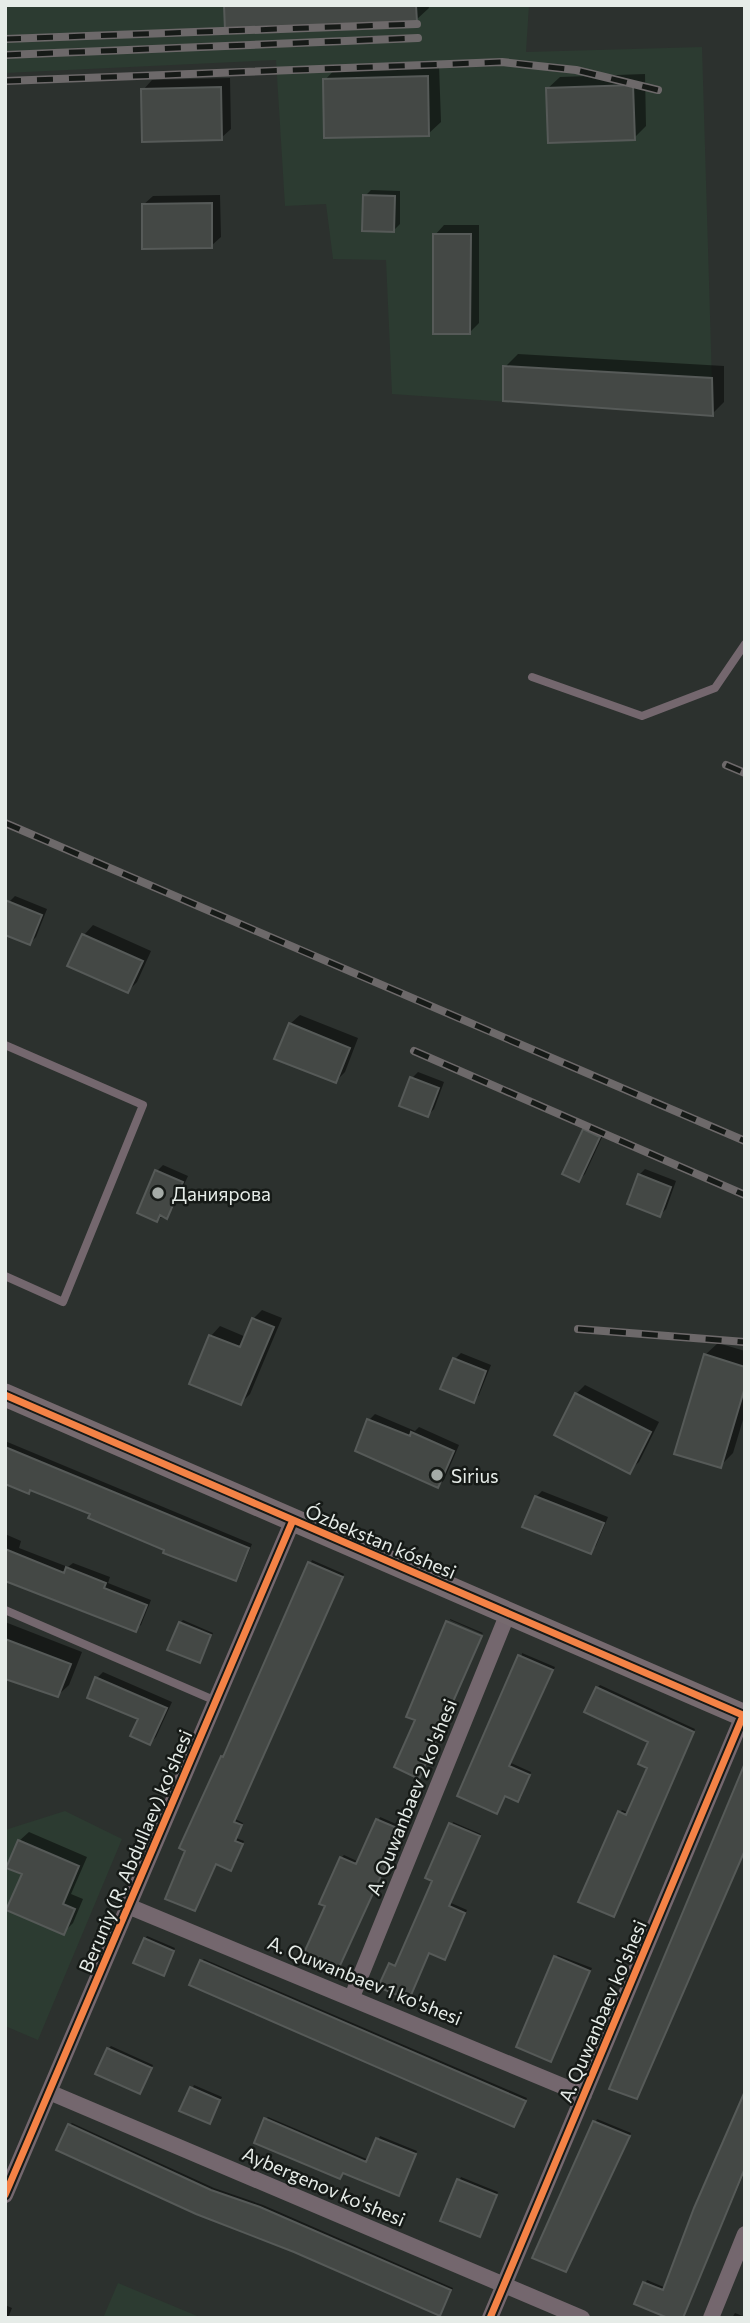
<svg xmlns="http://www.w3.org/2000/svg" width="750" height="2323" viewBox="0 0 750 2323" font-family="Commissioner,sans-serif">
  <rect width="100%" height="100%" fill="#2c312e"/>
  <!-- built -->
  <path fill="#2c3b31" d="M 5,5 L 529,5 L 526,52 L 702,47 L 713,416 L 392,394 L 386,260 L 333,259 L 326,204 L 285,206 L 276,60 L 5,73 Z
    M 65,1811 L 122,1839 L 38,2040 L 5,2026 L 5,1830 Z
    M 118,2283 L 202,2318 L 103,2318 Z"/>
  <!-- shadow -->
  <path fill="#0007" d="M 225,5 L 428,5 L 429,8 L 416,20 Z
    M 439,65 L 441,122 L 428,134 L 325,80 L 337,67 Z
    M 645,74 L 646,126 L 634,138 L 547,89 L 560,77 Z
    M 230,78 L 231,129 L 221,138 L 143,90 L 152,80 Z
    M 371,190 L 400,191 L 400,224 L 394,230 L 365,196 Z
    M 220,195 L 221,237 L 211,246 L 143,205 L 153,196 Z
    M 444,225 L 479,225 L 479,323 L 470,332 L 435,235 Z
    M 518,354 L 724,366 L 724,402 L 712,414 L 505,367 Z
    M 15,896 L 47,909 L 36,937 L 30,943 L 9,902 Z
    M 93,925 L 151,951 L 137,982 L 128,991 L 70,965 L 84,935 Z
    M 300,1015 L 358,1038 L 345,1072 L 336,1081 L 290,1024 Z
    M 418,1072 L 444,1082 L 434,1109 L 428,1115 L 412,1078 Z
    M 591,1124 L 605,1131 L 585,1174 L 579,1180 L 585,1130 Z
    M 163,1165 L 188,1176 L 172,1210 L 157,1220 L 157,1171 Z
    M 645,1169 L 676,1181 L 666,1209 L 660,1215 L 639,1175 Z
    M 262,1310 L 282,1318 L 250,1394 L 241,1403 L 191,1383 L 211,1336 L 220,1326 L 246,1337 L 253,1319 Z
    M 718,1343 L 745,1351 L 745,1413 L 733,1453 L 720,1466 L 705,1355 Z
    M 461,1353 L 491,1365 L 479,1395 L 473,1401 L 455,1359 Z
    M 585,1385 L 659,1422 L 639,1462 L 629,1471 L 576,1394 Z
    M 375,1414 L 415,1431 L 419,1427 L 459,1445 L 444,1480 L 438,1486 L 369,1420 Z
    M 5,1441 L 252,1544 L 240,1574 L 236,1579 L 92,1513 L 31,1488 L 5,1482 Z
    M 542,1491 L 608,1517 L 596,1546 L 590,1552 L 536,1497 Z
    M 5,1534 L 21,1541 L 19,1548 L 68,1567 L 73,1563 L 110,1577 L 108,1583 L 151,1600 L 141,1625 L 135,1630 L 5,1576 Z
    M 312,1560 L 344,1574 L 235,1819 L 243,1823 L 236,1838 L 244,1841 L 234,1866 L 231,1869 L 217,1863 L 195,1909 L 222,1757 Z
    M 450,1619 L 483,1633 L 482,1634 L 450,1620 Z
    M 183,1620 L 213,1633 L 200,1661 L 180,1623 Z
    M 5,1622 L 82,1652 L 69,1685 L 56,1697 L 8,1679 L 5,1686 Z
    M 522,1653 L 555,1667 L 511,1763 L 531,1772 L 521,1798 L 518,1800 L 506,1795 L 497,1812 Z
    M 103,1672 L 172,1702 L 156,1737 L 150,1743 L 140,1718 L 97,1678 Z
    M 600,1685 L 695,1729 L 614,1915 L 620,1812 L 622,1810 L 629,1813 L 650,1767 L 650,1741 L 597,1688 Z
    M 380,1817 L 403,1827 L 338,1968 L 327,1905 L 341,1858 L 344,1855 L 359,1862 Z
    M 453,1822 L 481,1834 L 451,1903 L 467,1910 L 447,1955 L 430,1951 L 408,1998 L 390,1964 L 398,1964 L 434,1880 Z
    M 29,1832 L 87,1857 L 71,1894 L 83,1899 L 73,1923 L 63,1933 L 24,1873 L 19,1841 Z
    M 147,1936 L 175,1948 L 166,1971 L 145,1939 Z
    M 558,1955 L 592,1968 L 551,2060 L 555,1957 Z
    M 204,1959 L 527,2098 L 516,2122 L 514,2125 L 201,1961 Z
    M 111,2046 L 153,2065 L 142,2089 L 108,2049 Z
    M 194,2085 L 222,2097 L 210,2122 L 182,2110 Z
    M 745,2094 L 745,2171 L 683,2318 L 636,2303 L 647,2280 L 666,2288 Z
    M 268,2117 L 369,2160 L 380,2136 L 417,2151 L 401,2191 L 266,2119 Z
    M 597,2119 L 631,2133 L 566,2270 L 534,2257 Z
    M 72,2123 L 214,2188 L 263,2205 L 453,2288 L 442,2312 L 69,2125 Z
    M 461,2177 L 498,2192 L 482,2232 L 442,2220 Z
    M 5,2305 L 12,2308 L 8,2318 L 5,2318 Z
    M 735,2313 L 745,2317 L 745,2318 L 732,2318 Z"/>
  <!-- building -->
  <path fill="#444845" stroke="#565a58" stroke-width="2" d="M 224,5 L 416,5 L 417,22 L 225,30 Z
    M 428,76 L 429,136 L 324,138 L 323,79 Z
    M 633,85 L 635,140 L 548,143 L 546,88 Z
    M 221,87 L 222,140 L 142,142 L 141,89 Z
    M 363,195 L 395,196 L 394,232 L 362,231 Z
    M 212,203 L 212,248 L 142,249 L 142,204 Z
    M 433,234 L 471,234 L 470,334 L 433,334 Z
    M 503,366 L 712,378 L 713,416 L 503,401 Z
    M 5,900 L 42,915 L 30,945 L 5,935 Z
    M 82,934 L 143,961 L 128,993 L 67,966 Z
    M 289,1023 L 350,1048 L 336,1083 L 274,1059 Z
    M 410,1077 L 439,1088 L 428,1117 L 399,1106 Z
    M 583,1129 L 600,1137 L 579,1182 L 562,1174 Z
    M 155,1170 L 183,1182 L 167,1219 L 160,1215 L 157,1222 L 137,1213 Z
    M 638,1174 L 671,1187 L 660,1217 L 627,1204 Z
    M 252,1318 L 274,1327 L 241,1405 L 189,1384 L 209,1335 L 240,1347 Z
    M 704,1354 L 745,1367 L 745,1387 L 721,1468 L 674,1454 Z
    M 453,1358 L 486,1371 L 474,1403 L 440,1389 Z
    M 575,1393 L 651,1432 L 630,1474 L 554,1435 Z
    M 367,1419 L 410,1436 L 411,1432 L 454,1451 L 438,1488 L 355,1451 Z
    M 5,1447 L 249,1548 L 236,1581 L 163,1553 L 164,1550 L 88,1518 L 90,1514 L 30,1490 L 29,1494 L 5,1484 Z
    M 535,1496 L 604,1523 L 591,1554 L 522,1527 Z
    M 5,1549 L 64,1573 L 66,1567 L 106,1583 L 104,1588 L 147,1605 L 136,1632 L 5,1581 Z
    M 308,1562 L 343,1577 L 234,1822 L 242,1825 L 235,1841 L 243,1844 L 231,1871 L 216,1864 L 195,1911 L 165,1899 L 185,1851 L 179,1848 L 221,1756 L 223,1757 Z
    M 446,1621 L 482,1636 L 419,1779 L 394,1767 L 415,1720 L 406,1717 Z
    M 179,1622 L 211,1635 L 200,1663 L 167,1650 Z
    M 5,1639 L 71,1664 L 58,1697 L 5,1679 Z
    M 518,1655 L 553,1670 L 509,1766 L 530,1775 L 518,1802 L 505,1796 L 497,1814 L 457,1796 Z
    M 95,1677 L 167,1708 L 150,1745 L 130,1736 L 138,1719 L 87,1698 Z
    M 596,1687 L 694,1732 L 614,1917 L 578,1902 L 618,1811 L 626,1815 L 647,1768 L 638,1764 L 648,1742 L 584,1712 Z
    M 745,1763 L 745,1850 L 637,2099 L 609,2089 Z
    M 376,1819 L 402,1830 L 338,1970 L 303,1955 L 325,1906 L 319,1904 L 340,1857 L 356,1864 Z
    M 449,1823 L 480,1836 L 449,1906 L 465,1913 L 445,1960 L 429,1953 L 409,2000 L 378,1987 L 389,1963 L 395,1966 L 432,1881 L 425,1878 Z
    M 18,1840 L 79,1866 L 63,1904 L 75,1909 L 64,1935 L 6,1910 L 22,1874 L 6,1868 Z
    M 144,1938 L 174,1951 L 164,1976 L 133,1963 Z
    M 554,1956 L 590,1971 L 551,2062 L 516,2047 Z
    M 200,1960 L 526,2101 L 514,2127 L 189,1985 Z
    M 107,2048 L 152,2068 L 140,2094 L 95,2074 Z
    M 190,2087 L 220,2100 L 210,2124 L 179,2111 Z
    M 745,2091 L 745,2168 L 683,2318 L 668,2318 L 634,2304 L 643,2282 L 663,2290 L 694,2208 Z
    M 264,2118 L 366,2162 L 376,2138 L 416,2154 L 399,2196 L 343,2173 L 340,2179 L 254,2143 Z
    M 593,2121 L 630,2136 L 566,2272 L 532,2258 Z
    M 68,2124 L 211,2190 L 260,2207 L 451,2290 L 440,2316 L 294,2252 L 196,2214 L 56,2150 Z
    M 457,2179 L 497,2195 L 480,2237 L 440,2221 Z"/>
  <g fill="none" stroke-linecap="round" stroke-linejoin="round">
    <!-- lane -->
    <path stroke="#74676e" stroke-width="8" d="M 532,677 L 642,716 L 715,688 L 745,644
      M 5,1045 L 143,1105 L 63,1302 L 5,1276
      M 5,1610 L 216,1701"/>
    <!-- street -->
    <path stroke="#74676e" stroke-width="16" d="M 128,1906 L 584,2095
      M 352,1997 L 508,1613
      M 49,2092 L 582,2318
      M 5,2195 L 293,1520
      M 490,2318 L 743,1716
      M 711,2318 L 745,2234"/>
    <!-- secondary -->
    <path stroke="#766a6f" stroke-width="23" d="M 5,1395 L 745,1716"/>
    <defs>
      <path id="rail" d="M 5,39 L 417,24
        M 5,55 L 418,38
        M 5,81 L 502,62 L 576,70 L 658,90
        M 726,765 L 745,773
        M 5,823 L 745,1141
        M 414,1051 L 745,1195
        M 578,1329 L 745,1342"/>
    </defs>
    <!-- rail casing -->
    <use href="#rail" stroke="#6d696a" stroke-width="8"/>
    <!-- rail -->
    <use href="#rail" stroke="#161a17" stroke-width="5" stroke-dasharray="16" stroke-linecap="butt"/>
    <defs>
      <path id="cycleway" d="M 5,1395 L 745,1716
        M 5,2195 L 293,1520
        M 490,2318 L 743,1716"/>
    </defs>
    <!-- cycleway casing -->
    <use href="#cycleway" stroke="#161a17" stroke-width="11"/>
    <!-- cycleway -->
    <use href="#cycleway" stroke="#f48246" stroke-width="7"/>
  </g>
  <!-- markers -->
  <g fill="#a5aba7" stroke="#161a17" stroke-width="2.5">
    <circle cx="158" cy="1193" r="7"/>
    <circle cx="437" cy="1475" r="7"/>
  </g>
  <g text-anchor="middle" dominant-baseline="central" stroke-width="5" stroke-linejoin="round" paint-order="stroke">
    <!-- poi labels -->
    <g font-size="19" fill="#e6ece8" stroke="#161a17" text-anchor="start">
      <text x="172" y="1193">Даниярова</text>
      <text x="451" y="1475">Sirius</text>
    </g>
    <!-- street labels -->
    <g font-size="19" fill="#e6ece8" stroke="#161a17">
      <text transform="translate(381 1541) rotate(23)">Ózbekstan kóshesi</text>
      <text transform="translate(411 1797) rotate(-68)">A. Quwanbaev 2 ko'shesi</text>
      <text transform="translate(135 1851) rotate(-67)">Beruniy (R. Abdullaev) ko'shesi</text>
      <text transform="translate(365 1980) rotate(22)">A. Quwanbaev 1 ko'shesi</text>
      <text transform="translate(602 2011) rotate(-67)">A. Quwanbaev ko'shesi</text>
      <text transform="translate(324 2186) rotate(23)">Aybergenov ko'shesi</text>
    </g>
  </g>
  <!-- border -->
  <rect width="750" height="2323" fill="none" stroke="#e6ece8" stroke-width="14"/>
</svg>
